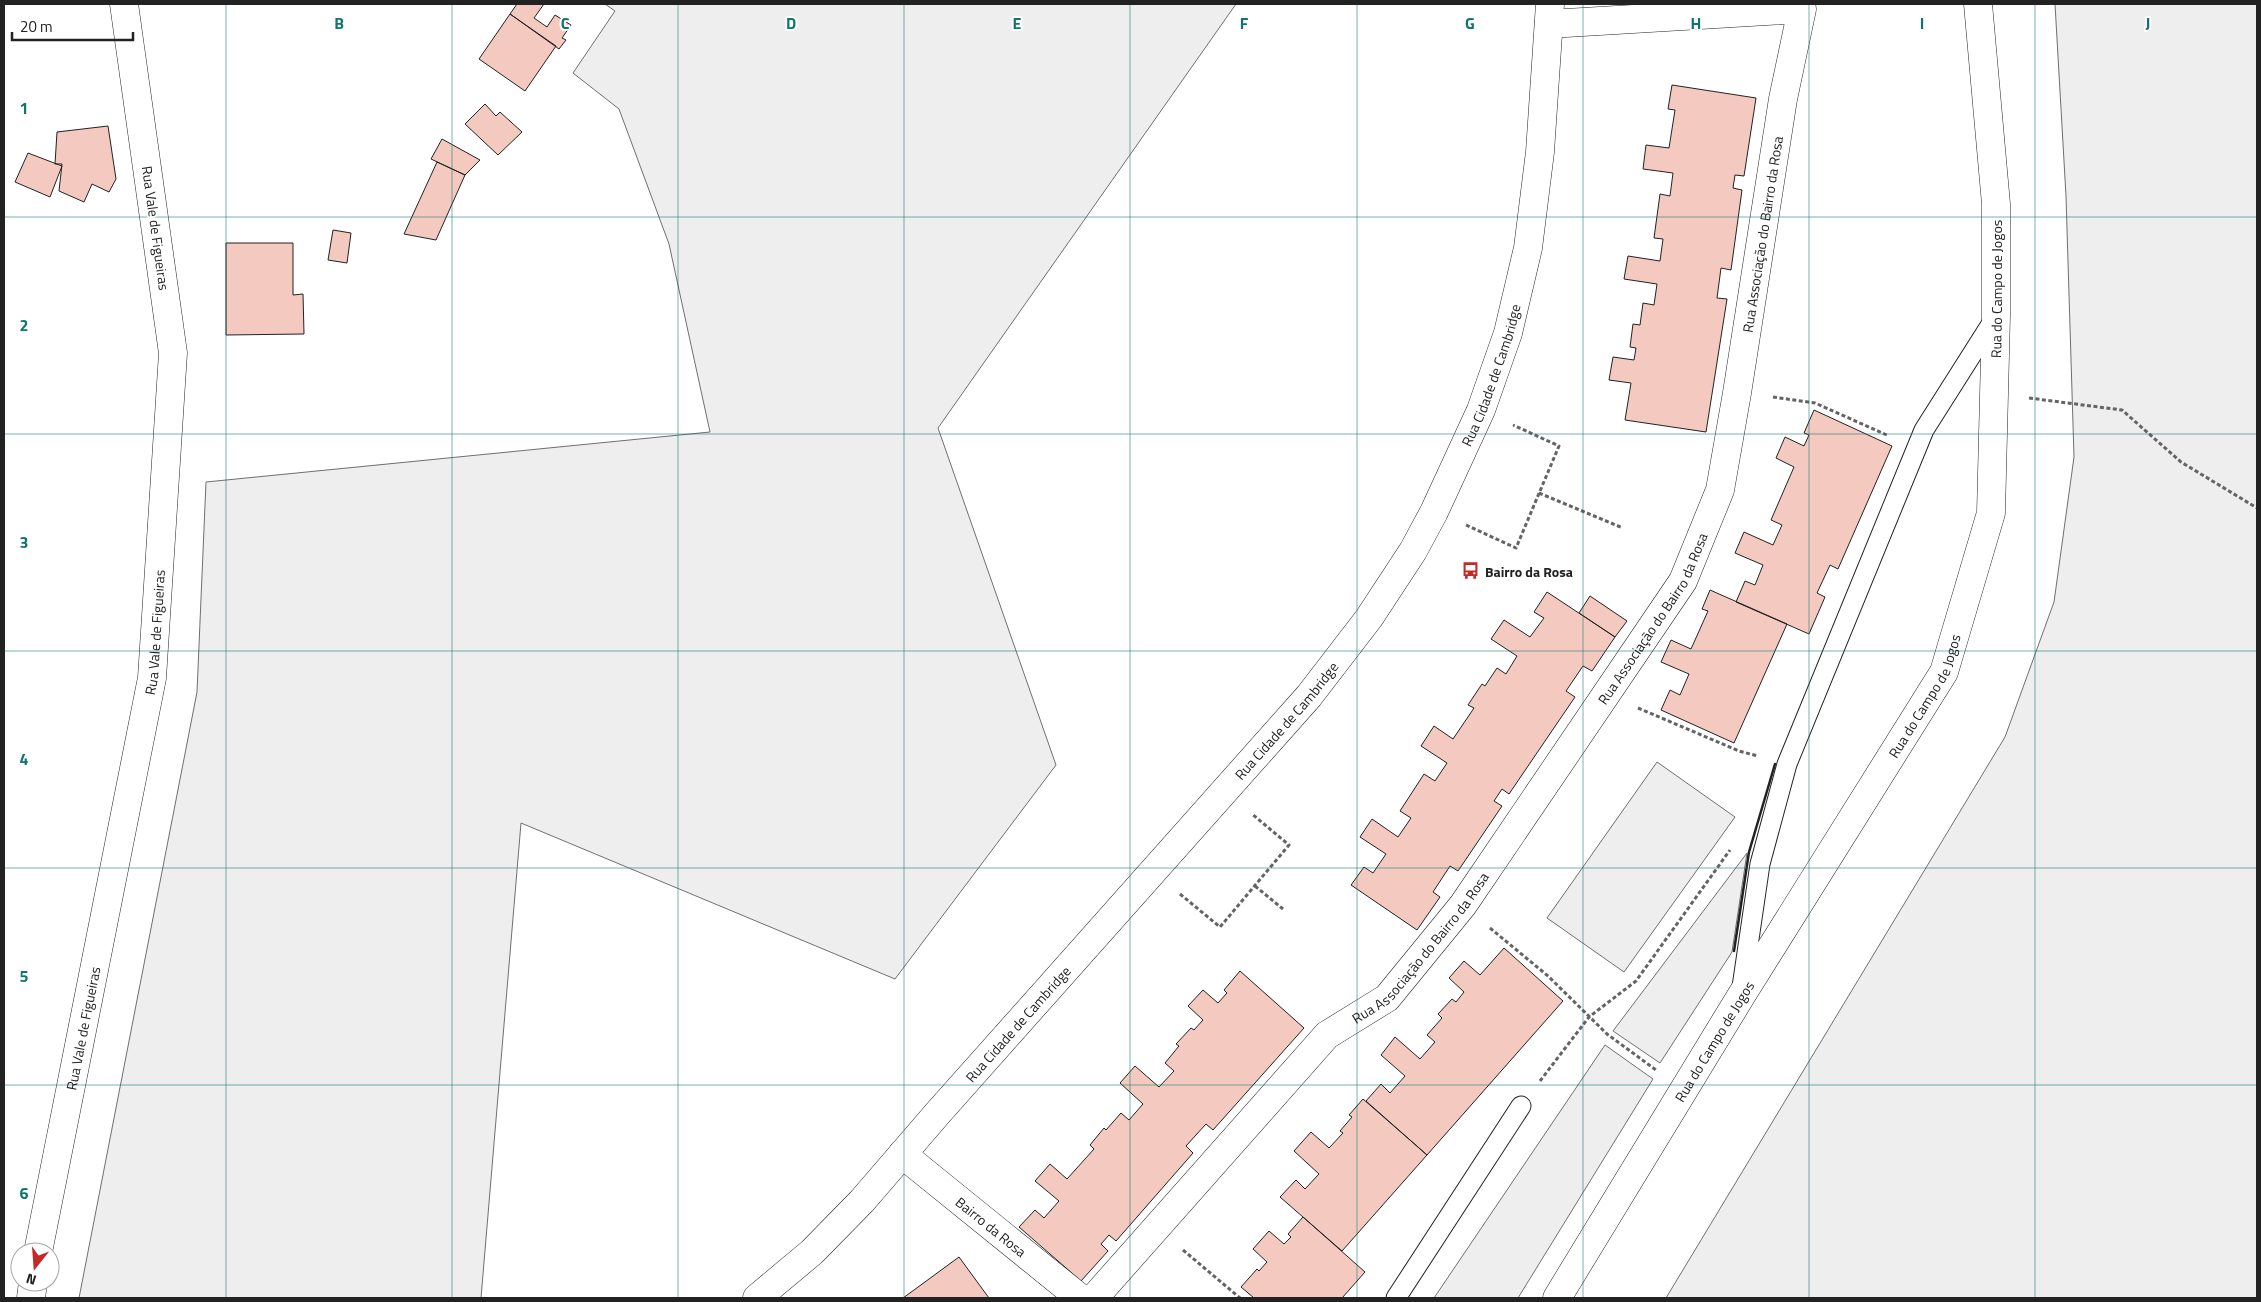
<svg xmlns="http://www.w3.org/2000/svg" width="2261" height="1302" viewBox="0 0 2261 1302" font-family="'Titillium Web',sans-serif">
  <rect width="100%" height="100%" fill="#fff"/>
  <!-- green -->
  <path fill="#eee" stroke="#6f6f6f" d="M 605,4 L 1236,4 L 938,428 L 1056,765 L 895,979 L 521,823 L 481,1298 L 79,1298 L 197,692 L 206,482 L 710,432 L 669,244 L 619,109 L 573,73 L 615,11 Z
    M 2055,4 L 2257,4 L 2257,1298 L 1666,1298 L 2005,737 L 2054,602 L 2074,457 L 2066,196 Z
    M 1657,762 L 1735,817 L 1624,972 L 1547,918 Z
    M 1747,853 L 1732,952 L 1660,1063 L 1613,1031 Z
    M 1605,1045 L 1653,1079 L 1518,1298 L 1434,1298 Z"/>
  <!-- building -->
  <path fill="#f3c9c0" stroke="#222" d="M 517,4 L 544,4 L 534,18 L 547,27 L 555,15 L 571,25 L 562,38 L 566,40 L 559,49 L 510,14 Z
    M 510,14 L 556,46 L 525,91 L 479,59 Z
    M 1672,85 L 1756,98 L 1744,176 L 1735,175 L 1733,188 L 1742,190 L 1731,270 L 1721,268 L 1717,298 L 1727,299 L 1706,432 L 1625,420 L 1631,383 L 1609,380 L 1613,357 L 1634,360 L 1636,348 L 1630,347 L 1633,324 L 1640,325 L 1643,303 L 1654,305 L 1657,284 L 1624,279 L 1628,256 L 1660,261 L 1663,239 L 1654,238 L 1660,194 L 1670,196 L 1673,173 L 1643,169 L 1646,145 L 1669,148 L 1675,110 L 1668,109 Z
    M 485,104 L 496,116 L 500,112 L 522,132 L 498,155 L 465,124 Z
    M 108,126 L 116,179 L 109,192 L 92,184 L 84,202 L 59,191 L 62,164 L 55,164 L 57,132 Z
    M 442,139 L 480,160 L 465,175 L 431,159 Z
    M 28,153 L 62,166 L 50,197 L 15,182 Z
    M 437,162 L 465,175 L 436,240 L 404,234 Z
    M 333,230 L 351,233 L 347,263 L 328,260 Z
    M 226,243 L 293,243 L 293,295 L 303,294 L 304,334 L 226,335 Z
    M 1814,410 L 1892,446 L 1838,569 L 1830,565 L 1817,593 L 1825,597 L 1809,634 L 1736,602 L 1745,581 L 1755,585 L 1763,565 L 1735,553 L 1744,532 L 1773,545 L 1782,525 L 1771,520 L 1794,467 L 1776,458 L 1785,437 L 1804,446 L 1809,435 L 1804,433 Z
    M 1710,590 L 1787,624 L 1734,743 L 1661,710 L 1670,690 L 1680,695 L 1689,674 L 1661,662 L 1671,640 L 1691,649 L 1708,611 L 1702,609 Z
    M 1547,592 L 1615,637 L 1592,671 L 1583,666 L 1566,691 L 1575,697 L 1509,794 L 1502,789 L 1494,801 L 1502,806 L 1458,871 L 1450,866 L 1433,892 L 1440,897 L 1417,930 L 1351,885 L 1364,867 L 1373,873 L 1386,854 L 1360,837 L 1372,819 L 1398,837 L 1411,818 L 1400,811 L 1424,774 L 1435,781 L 1447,763 L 1421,746 L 1434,726 L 1453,739 L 1474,708 L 1468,705 L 1482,684 L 1485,686 L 1497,668 L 1506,674 L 1517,656 L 1491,639 L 1504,620 L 1530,637 L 1544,618 L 1534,612 Z
    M 1590,596 L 1627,621 L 1615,637 L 1579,613 Z
    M 1504,948 L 1563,1001 L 1427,1155 L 1366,1101 L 1381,1084 L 1390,1093 L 1405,1076 L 1381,1055 L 1395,1037 L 1420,1059 L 1435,1042 L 1427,1035 L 1442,1018 L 1438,1014 L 1452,999 L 1456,1002 L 1464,992 L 1449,978 L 1464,961 L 1480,975 Z
    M 1240,971 L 1304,1028 L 1213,1130 L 1206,1124 L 1186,1146 L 1193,1153 L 1116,1241 L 1109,1235 L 1101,1244 L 1108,1251 L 1081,1281 L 1019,1227 L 1035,1210 L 1044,1218 L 1059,1201 L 1035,1181 L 1050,1164 L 1067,1179 L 1094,1149 L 1090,1145 L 1104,1128 L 1106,1130 L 1121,1113 L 1129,1120 L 1143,1104 L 1120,1083 L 1135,1066 L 1159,1087 L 1174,1071 L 1165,1063 L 1179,1046 L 1176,1044 L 1191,1028 L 1194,1030 L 1203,1020 L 1188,1006 L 1203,990 L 1218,1003 L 1227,993 L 1224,990 Z
    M 1363,1099 L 1427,1155 L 1342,1251 L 1280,1197 L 1296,1180 L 1305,1189 L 1319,1174 L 1294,1151 L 1311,1132 L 1329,1148 L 1343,1133 L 1340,1131 L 1352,1117 L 1349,1115 Z
    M 1303,1217 L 1365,1272 L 1342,1298 L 1254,1298 L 1241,1287 L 1257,1269 L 1259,1271 L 1267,1262 L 1253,1249 L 1269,1231 L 1284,1244 L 1291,1237 L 1288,1234 Z
    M 959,1257 L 989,1298 L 903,1298 L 914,1290 Z"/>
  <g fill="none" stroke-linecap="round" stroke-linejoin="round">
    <defs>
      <path id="service" d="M 1742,987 L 1760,864 L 1787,764 L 1924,430 L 1995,318
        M 1396,1298 L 1521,1106"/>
      <g id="minor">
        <path id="s1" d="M 902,1154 L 1080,1298"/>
        <path id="s2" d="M 1094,1298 L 1327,1035 L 1387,998 L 1463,905 L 1683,581 L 1720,490 L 1737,393 L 1783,99 L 1802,9 L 1549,24"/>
        <path id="s3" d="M 1557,1298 L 1741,996 L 1944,672 L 1991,513 L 1996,316 L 1996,204 L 1978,4"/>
      </g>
      <g id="tertiary">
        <path id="s4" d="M 38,1252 L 152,678 L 173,353 L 124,4"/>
        <path d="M 31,1298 L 33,1282"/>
        <path id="s5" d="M 757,1298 L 812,1252 L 862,1201 L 937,1114 L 1309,696 L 1369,618 L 1413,551 L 1434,512 L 1481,410 L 1508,333 L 1528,248 L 1540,152 L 1550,4"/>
      </g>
    </defs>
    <!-- service casing -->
    <use href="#service" stroke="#222" stroke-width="21"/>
    <!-- minor casing -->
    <use href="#minor" stroke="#222" stroke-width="29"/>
    <!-- tertiary casing -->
    <use href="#tertiary" stroke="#222" stroke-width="29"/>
    <!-- path -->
    <path stroke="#646464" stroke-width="3" stroke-dasharray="4 2.5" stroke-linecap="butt" d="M 1773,397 L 1815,403 L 1889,436
      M 2029,398 L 2122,410 L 2181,462 L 2257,508
      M 1539,493 L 1623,528
      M 1466,525 L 1516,548 L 1559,446 L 1513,425
      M 1638,708 L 1739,751 L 1758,756
      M 1255,886 L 1283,909
      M 1180,894 L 1220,927 L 1289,845 L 1252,814
      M 1490,928 L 1548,976 L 1607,1034 L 1656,1070
      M 1540,1081 L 1589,1017 L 1636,981 L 1730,850
      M 1183,1250 L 1240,1298"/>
    <!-- service -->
    <use href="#service" stroke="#fff" stroke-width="19"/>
    <!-- minor -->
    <use href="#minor" stroke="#fff" stroke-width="28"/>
    <!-- tertiary -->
    <use href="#tertiary" stroke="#fff" stroke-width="28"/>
    <!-- wall -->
    <path stroke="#222" stroke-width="2.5" d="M 1734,951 L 1749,852 L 1775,764"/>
  </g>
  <!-- grid -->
  <path fill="none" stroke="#0f766e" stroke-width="1" stroke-opacity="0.55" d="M 226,4 L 226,1298M 452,4 L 452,1298M 678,4 L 678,1298M 904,4 L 904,1298M 1130,4 L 1130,1298M 1357,4 L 1357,1298M 1583,4 L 1583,1298M 1809,4 L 1809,1298M 2035,4 L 2035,1298M 4,217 L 2257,217M 4,434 L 2257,434M 4,651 L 2257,651M 4,868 L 2257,868M 4,1085 L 2257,1085"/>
  <!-- icons -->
  <defs>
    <symbol id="bus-bare" viewBox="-9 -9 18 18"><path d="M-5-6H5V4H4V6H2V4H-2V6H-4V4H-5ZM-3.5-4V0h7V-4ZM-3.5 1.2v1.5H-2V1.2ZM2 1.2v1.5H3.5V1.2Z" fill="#c62828" stroke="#fff" stroke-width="2.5" paint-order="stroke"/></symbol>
  </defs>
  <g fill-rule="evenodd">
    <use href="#bus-bare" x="1458" y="558" width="25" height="25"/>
  </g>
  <g text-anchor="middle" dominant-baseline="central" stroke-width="4" stroke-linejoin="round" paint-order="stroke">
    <!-- street labels -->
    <g font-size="14" fill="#222" stroke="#fff">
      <text transform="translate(156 228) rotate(82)">Rua Vale de Figueiras</text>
      <text stroke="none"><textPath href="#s2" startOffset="1291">Rua Associação do Bairro da Rosa</textPath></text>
      <text stroke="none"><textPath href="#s3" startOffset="1126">Rua do Campo de Jogos</textPath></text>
      <text stroke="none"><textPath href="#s5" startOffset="1189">Rua Cidade de Cambridge</textPath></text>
      <text stroke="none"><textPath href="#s2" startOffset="886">Rua Associação do Bairro da Rosa</textPath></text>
      <text stroke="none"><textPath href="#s4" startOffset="631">Rua Vale de Figueiras</textPath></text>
      <text stroke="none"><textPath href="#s3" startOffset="706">Rua do Campo de Jogos</textPath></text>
      <text stroke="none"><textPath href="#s5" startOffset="784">Rua Cidade de Cambridge</textPath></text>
      <text stroke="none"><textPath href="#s2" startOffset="481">Rua Associação do Bairro da Rosa</textPath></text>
      <text stroke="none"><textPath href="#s5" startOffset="379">Rua Cidade de Cambridge</textPath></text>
      <text stroke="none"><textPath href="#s4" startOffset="228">Rua Vale de Figueiras</textPath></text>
      <text stroke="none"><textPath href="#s3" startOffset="301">Rua do Campo de Jogos</textPath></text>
      <text stroke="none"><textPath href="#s1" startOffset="115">Bairro da Rosa</textPath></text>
    </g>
    <!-- poi labels -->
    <g font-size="14" font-weight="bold" fill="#222" stroke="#fff" text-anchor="start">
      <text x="1485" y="571">Bairro da Rosa</text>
    </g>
  </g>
  <g font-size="16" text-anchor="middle" font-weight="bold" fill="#0f766e" stroke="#fff" stroke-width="4" stroke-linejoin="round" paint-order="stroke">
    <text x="339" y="29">B</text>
    <text x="565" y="29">C</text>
    <text x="791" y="29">D</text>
    <text x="1017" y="29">E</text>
    <text x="1244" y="29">F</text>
    <text x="1470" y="29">G</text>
    <text x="1696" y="29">H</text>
    <text x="1922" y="29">I</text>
    <text x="2148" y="29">J</text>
    <text x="24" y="114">1</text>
    <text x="24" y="331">2</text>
    <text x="24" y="548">3</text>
    <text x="24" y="765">4</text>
    <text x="24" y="982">5</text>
    <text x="24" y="1199">6</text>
  </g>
  <!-- border -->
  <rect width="2261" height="1302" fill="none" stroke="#222222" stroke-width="10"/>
  <!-- north arrow -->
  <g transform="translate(35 1267) rotate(197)"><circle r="24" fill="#ffffff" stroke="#a7a7a7"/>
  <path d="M0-4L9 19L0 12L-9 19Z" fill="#c62828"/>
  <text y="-8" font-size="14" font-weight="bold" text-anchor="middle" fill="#222222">N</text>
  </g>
  <!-- scale -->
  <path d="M12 32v8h121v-8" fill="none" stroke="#222222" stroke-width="2.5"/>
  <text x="20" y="32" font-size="15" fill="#222222" stroke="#ffffff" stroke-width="4" paint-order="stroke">20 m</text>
</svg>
